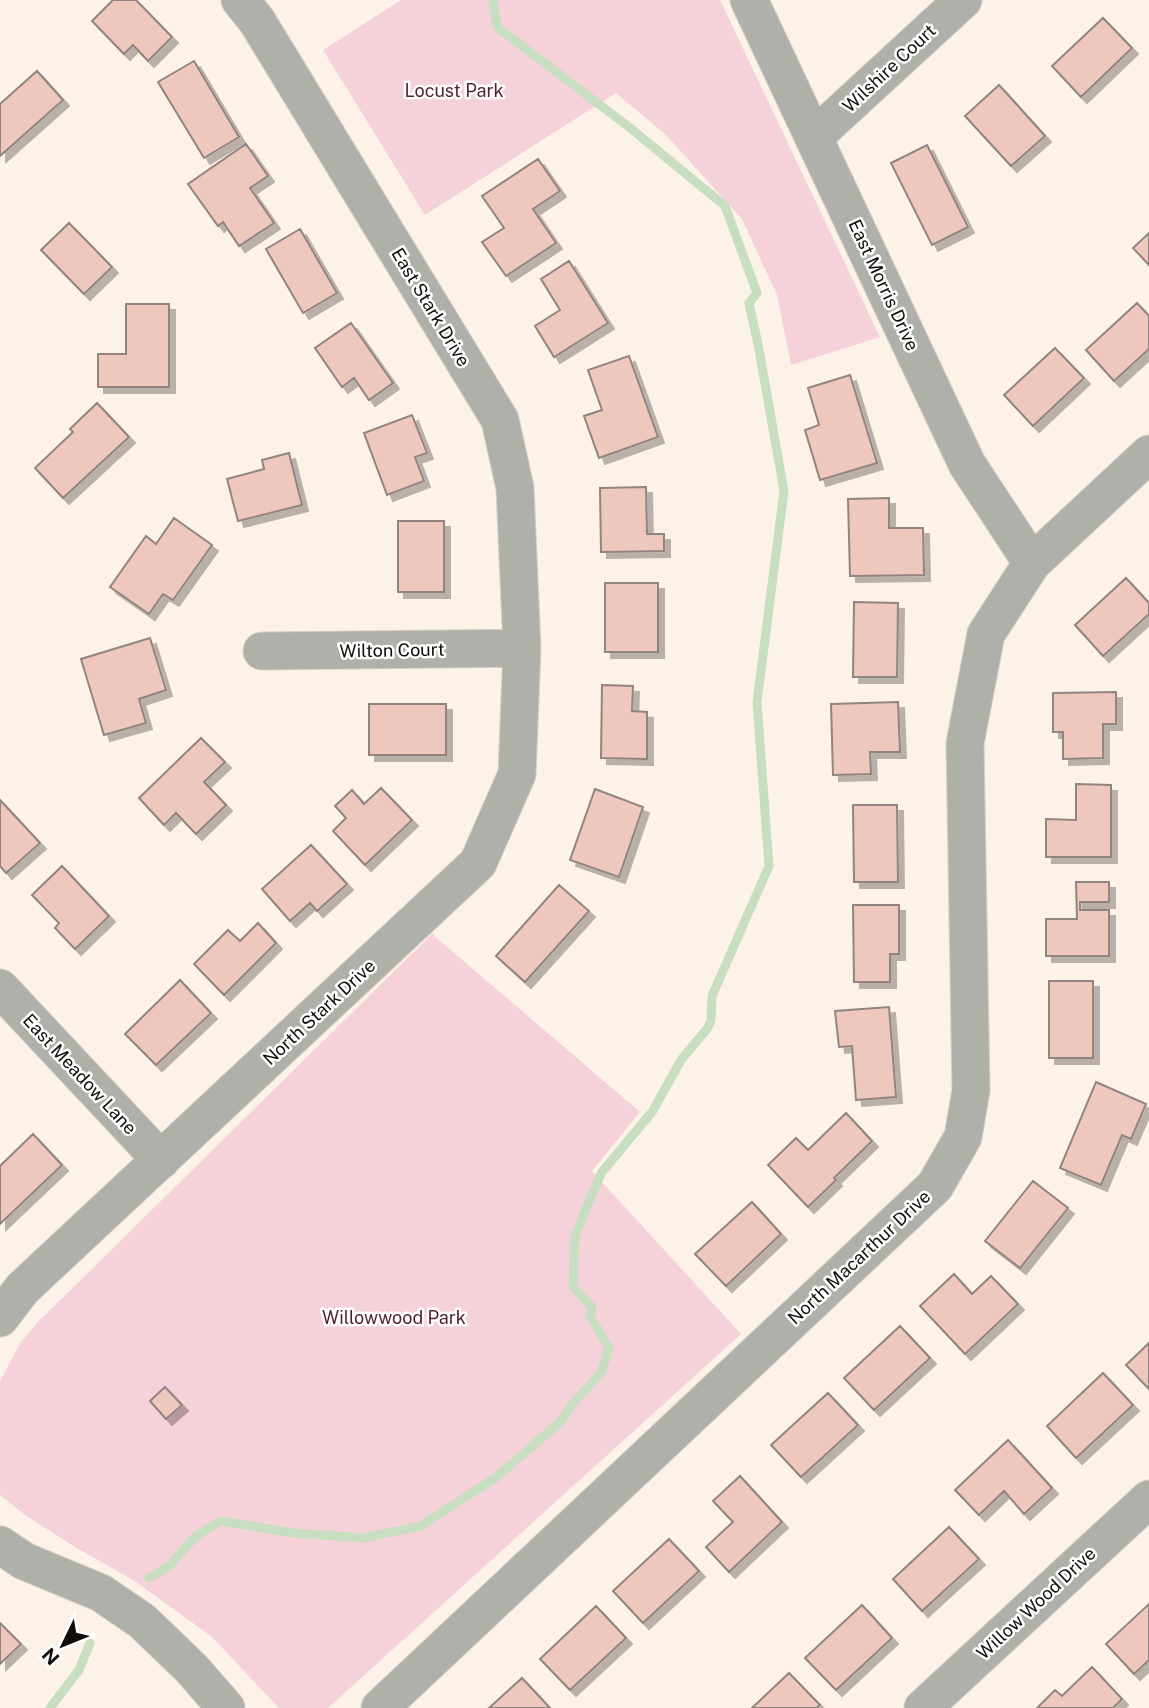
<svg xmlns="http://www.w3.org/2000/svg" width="1149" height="1708" viewBox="0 0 1149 1708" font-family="'Public Sans',sans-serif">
  <defs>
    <filter id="shadow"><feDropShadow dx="6" dy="6" stdDeviation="0" flood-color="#0004"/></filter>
  </defs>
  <rect width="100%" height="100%" fill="#fcf2e7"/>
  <!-- green -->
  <path fill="#f5d2da" d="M 401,0 L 720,0 L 880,337 L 791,365 L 777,295 L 742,219 L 666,135 L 616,93 L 425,215 L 323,50 Z
    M 432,934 L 640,1112 L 592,1171 L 741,1334 L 328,1708 L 279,1708 L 211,1636 L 133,1580 L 75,1547 L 25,1515 L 0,1495 L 0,1381 L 21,1342 L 38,1322 Z"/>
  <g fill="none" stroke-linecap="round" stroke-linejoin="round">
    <!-- stream -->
    <path stroke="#c7dec0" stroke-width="9" d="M 149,1578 L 170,1565 L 196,1536 L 220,1521 L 294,1533 L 363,1538 L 421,1526 L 498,1476 L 561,1421 L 573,1403 L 601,1373 L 609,1348 L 590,1316 L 592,1307 L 573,1287 L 575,1236 L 593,1192 L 602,1172 L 652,1112 L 681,1060 L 707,1029 L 711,1021 L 712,996 L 769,866 L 757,702 L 784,491 L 758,344 L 749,303 L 757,293 L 725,206 L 629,127 L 497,27 L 493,0
      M 50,1708 L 79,1670 L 90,1643"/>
  </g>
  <!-- building -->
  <path fill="#efc8bd" stroke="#928481" stroke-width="2" filter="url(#shadow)" d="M 113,0 L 136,0 L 172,37 L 148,61 L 133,45 L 124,54 L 92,21 Z
    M 1103,18 L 1132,48 L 1081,97 L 1052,66 Z
    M 194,61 L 239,137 L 204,158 L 158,82 Z
    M 37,71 L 63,100 L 0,156 L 0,104 Z
    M 999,85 L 1045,136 L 1011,166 L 965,116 Z
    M 246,144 L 268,176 L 250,188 L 274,223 L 239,246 L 223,222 L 218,226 L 188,184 Z
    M 927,145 L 968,227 L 932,245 L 891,163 Z
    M 538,159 L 560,191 L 533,209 L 556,243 L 506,276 L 482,242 L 504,228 L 482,196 Z
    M 69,223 L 112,267 L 84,294 L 41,250 Z
    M 300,229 L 337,293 L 303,313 L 266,249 Z
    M 1149,233 L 1149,265 L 1133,248 Z
    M 569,261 L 608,323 L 554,357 L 535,326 L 560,310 L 541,279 Z
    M 1137,303 L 1149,316 L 1149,349 L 1114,381 L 1086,350 Z
    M 126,304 L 169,304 L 169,387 L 98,387 L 98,354 L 126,354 Z
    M 351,323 L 393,383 L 369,400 L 354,378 L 342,387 L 315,348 Z
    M 1055,348 L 1084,378 L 1033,426 L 1004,395 Z
    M 629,356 L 658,437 L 599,458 L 584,416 L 602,410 L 588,370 Z
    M 850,375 L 877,463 L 820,480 L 805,430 L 819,425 L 808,388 Z
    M 97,403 L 129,437 L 63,498 L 35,468 L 73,432 L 70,429 Z
    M 412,415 L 427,453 L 415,457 L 424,481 L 387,495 L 364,433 Z
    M 289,453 L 302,505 L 238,521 L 227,479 L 264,469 L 262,460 Z
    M 646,487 L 647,534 L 664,534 L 664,551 L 601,552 L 600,488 Z
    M 889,498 L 889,528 L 923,528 L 924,575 L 850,576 L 848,499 Z
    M 174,518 L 212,545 L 173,600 L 163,594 L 149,614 L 110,587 L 146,536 L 156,544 Z
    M 398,521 L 444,521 L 444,592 L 398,592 Z
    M 1126,578 L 1149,603 L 1149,614 L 1103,656 L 1075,625 Z
    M 605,583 L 658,583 L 658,652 L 605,652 Z
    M 854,602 L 898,603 L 897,677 L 853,677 Z
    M 150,638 L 166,690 L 139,699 L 146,723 L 104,735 L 81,659 Z
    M 602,685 L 633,686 L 632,711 L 647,712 L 647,759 L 601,758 Z
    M 1116,692 L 1116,724 L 1103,724 L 1103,758 L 1063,759 L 1063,732 L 1053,732 L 1053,693 Z
    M 898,702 L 900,752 L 870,752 L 871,774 L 833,775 L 831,704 Z
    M 369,704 L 446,704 L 446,755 L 369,755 Z
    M 201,738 L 225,762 L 204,782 L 226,805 L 196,834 L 176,813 L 164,825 L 139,798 Z
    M 1076,784 L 1111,785 L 1111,857 L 1046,857 L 1046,819 L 1076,820 Z
    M 381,788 L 412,820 L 365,865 L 333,831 L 346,818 L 335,806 L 352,790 L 364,804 Z
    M 595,789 L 643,807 L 619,877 L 570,860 Z
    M 0,800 L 40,843 L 6,873 L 0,866 Z
    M 853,805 L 897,805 L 898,882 L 854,882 Z
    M 311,845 L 347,884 L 317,911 L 310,903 L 290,921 L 262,889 Z
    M 62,866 L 109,916 L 75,949 L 55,928 L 59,923 L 32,895 Z
    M 1076,882 L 1109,882 L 1109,902 L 1080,902 L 1080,910 L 1109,910 L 1109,956 L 1046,956 L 1046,919 L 1077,919 Z
    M 559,885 L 589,911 L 525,982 L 496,956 Z
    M 853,905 L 899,905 L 899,954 L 890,954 L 890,982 L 854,982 Z
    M 258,923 L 276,943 L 224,995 L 194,964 L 228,930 L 240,941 Z
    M 180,980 L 211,1013 L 156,1065 L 125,1034 Z
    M 1049,981 L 1093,981 L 1093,1058 L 1049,1058 Z
    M 889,1007 L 896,1097 L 856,1100 L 852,1046 L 839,1047 L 835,1011 Z
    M 1096,1082 L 1146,1104 L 1131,1139 L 1122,1135 L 1101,1185 L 1060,1168 Z
    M 846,1113 L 872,1141 L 834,1178 L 836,1180 L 808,1207 L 768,1165 L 796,1138 L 808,1150 Z
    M 33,1134 L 62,1165 L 0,1224 L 0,1166 Z
    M 1033,1181 L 1068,1208 L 1020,1268 L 985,1241 Z
    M 752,1202 L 781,1234 L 726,1286 L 695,1254 Z
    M 954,1274 L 972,1294 L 991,1276 L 1018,1304 L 965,1354 L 920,1306 Z
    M 900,1326 L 930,1358 L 874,1410 L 844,1378 Z
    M 1149,1343 L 1149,1389 L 1126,1365 Z
    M 1103,1373 L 1133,1405 L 1076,1458 L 1047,1426 Z
    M 165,1387 L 182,1405 L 166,1419 L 150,1401 Z
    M 828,1393 L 858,1425 L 801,1477 L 771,1445 Z
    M 1008,1440 L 1052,1488 L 1024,1514 L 1004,1491 L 979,1515 L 955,1490 Z
    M 740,1476 L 782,1522 L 729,1572 L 706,1547 L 733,1522 L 713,1501 Z
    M 949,1527 L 979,1559 L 922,1611 L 893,1579 Z
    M 669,1539 L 699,1571 L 643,1623 L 613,1591 Z
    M 1149,1604 L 1149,1660 L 1134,1674 L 1106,1644 Z
    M 862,1605 L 892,1638 L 836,1690 L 805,1658 Z
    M 596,1606 L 626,1638 L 570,1690 L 540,1659 Z
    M 0,1623 L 21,1644 L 0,1664 Z
    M 1092,1667 L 1122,1699 L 1113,1708 L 1037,1708 L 1055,1690 L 1062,1696 Z
    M 789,1673 L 820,1705 L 816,1708 L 752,1708 Z
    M 522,1678 L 550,1708 L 489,1708 Z"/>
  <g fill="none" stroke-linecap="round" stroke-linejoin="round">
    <defs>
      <path id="minor" d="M 749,0 L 967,464 L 1032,563
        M 815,136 L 963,0
        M 262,651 L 522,648
        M 0,988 L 161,1160
        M 0,1318 L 22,1289 L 478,863 L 517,774 L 522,648 L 515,488 L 500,420 L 257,21 L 240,0
        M 0,1545 L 24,1561 L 101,1593 L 142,1621 L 191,1668 L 226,1708
        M 380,1708 L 935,1186 L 963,1137 L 971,1090 L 965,743 L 986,634 L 1032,563 L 1149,454
        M 923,1708 L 1149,1499"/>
    </defs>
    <!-- minor casing -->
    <use href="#minor" stroke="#d6cdc4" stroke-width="39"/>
    <!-- minor -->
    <use href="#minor" stroke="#b0b0aa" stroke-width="37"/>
  </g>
  <g text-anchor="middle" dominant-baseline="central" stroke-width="5" stroke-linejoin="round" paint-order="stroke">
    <!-- street labels -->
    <g font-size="18" fill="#100d0a" stroke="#fff">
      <text transform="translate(889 68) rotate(-43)">Wilshire Court</text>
      <text transform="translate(884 285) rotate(65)">East Morris Drive</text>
      <text transform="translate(431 307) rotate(59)">East Stark Drive</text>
      <text transform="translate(392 650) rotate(-1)">Wilton Court</text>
      <text transform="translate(319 1012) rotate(-43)">North Stark Drive</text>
      <text transform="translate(80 1074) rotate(47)">East Meadow Lane</text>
      <text transform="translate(859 1257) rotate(-43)">North Macarthur Drive</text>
      <text transform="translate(1036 1603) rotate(-43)">Willow Wood Drive</text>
    </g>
    <!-- park labels -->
    <g font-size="18" fill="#511f30" stroke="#fff">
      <text x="454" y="90">Locust Park</text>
      <text x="394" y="1317">Willowwood Park</text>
    </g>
  </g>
  <!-- north arrow -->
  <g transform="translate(63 1645) rotate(227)" stroke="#ffffff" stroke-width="5" paint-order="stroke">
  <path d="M0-5L12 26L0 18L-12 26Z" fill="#100d0a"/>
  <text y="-10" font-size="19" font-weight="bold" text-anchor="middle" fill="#100d0a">N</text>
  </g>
</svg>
